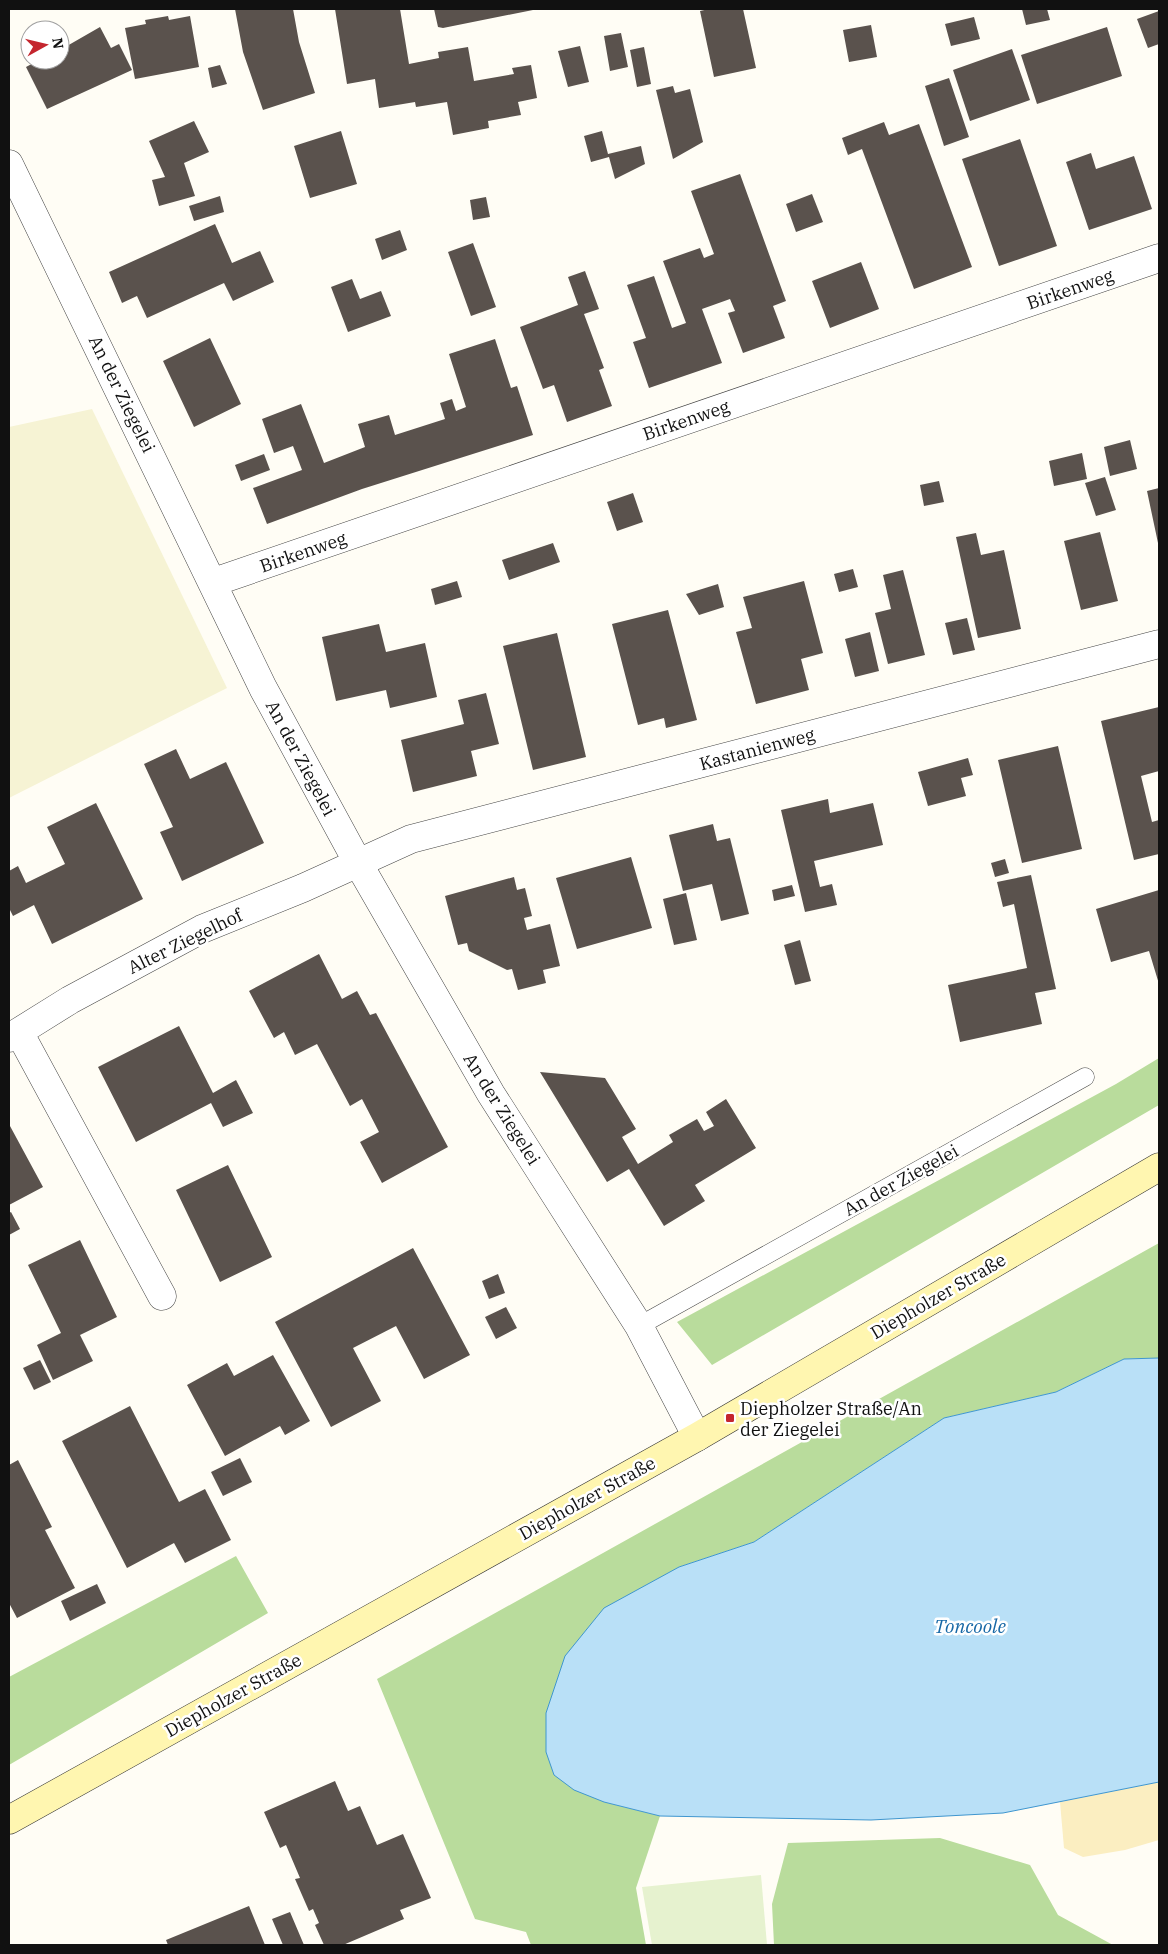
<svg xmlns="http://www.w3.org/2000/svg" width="1168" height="1954" viewBox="0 0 1168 1954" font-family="'IBM Plex Serif',serif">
  <rect width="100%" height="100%" fill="#fffdf5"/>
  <!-- farmland -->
  <path fill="#f6f3d4" d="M 92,409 L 227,688 L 9,798 L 9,427 Z"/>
  <!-- forest -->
  <path fill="#b9dc9c" d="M 1159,1058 L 1159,1105 L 712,1365 L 677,1322 L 1116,1084 Z
    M 1159,1243 L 1159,1358 L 1124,1359 L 1056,1392 L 944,1418 L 754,1542 L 679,1567 L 604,1802 L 660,1816 L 636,1888 L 646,1945 L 531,1945 L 526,1932 L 475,1919 L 377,1679 Z
    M 236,1556 L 268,1613 L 9,1765 L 9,1677 Z
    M 940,1838 L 1030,1865 L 1058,1915 L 1113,1945 L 774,1945 L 772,1904 L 788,1843 Z"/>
  <!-- sand -->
  <path fill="#fbeec1" d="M 1159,1782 L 1159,1840 L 1125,1850 L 1083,1857 L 1064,1848 L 1060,1802 Z"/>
  <!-- pitch -->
  <path fill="#e6f2cf" d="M 761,1875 L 767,1945 L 652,1945 L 642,1887 Z"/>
  <!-- water -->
  <path fill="#b9e0f7" stroke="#3f96cf" d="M 1159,1358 L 1159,1782 L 1003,1813 L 871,1820 L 660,1816 L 604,1802 L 574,1790 L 554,1775 L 546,1752 L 546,1713 L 565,1656 L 604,1608 L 679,1567 L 754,1542 L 944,1418 L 1056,1392 L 1124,1359 Z"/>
  <!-- building -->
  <path fill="#5a524d" d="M 235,9 L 293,9 L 299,42 L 315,93 L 263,110 L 243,52 Z
    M 335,9 L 400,9 L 409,64 L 439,58 L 438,52 L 468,47 L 474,81 L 514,74 L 512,68 L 531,65 L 537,98 L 518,102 L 521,115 L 488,121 L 489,128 L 453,135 L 447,102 L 416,107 L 415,102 L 379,108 L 375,79 L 347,84 Z
    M 434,9 L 533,9 L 533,10 L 443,28 L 438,27 Z
    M 709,9 L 743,9 L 756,68 L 714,77 L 700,11 Z
    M 1022,9 L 1047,9 L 1050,20 L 1026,25 Z
    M 1159,11 L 1159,44 L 1148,48 L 1137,19 Z
    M 168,16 L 169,20 L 190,16 L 199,67 L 135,79 L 125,28 L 146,24 L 145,20 Z
    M 974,17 L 980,39 L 951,46 L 945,24 Z
    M 871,25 L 877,57 L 849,62 L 843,30 Z
    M 100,27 L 111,48 L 119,44 L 132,70 L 47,109 L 26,67 L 39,60 L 60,60 L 60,50 Z
    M 1107,27 L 1122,76 L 1037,104 L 1021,55 Z
    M 621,33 L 628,67 L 610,71 L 604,36 Z
    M 580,46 L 589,82 L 568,87 L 558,51 Z
    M 644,47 L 651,84 L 637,87 L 630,50 Z
    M 1012,49 L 1030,100 L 970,121 L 953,70 Z
    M 220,65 L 227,84 L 212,88 L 208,68 Z
    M 949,78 L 969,137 L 944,146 L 925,86 Z
    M 673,86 L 675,93 L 690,89 L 703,142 L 673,159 L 656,90 Z
    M 194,121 L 209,152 L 184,163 L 195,196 L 159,206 L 152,180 L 165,177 L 149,141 Z
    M 884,122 L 889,135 L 919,124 L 972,267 L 914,289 L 862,149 L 848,155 L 842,138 Z
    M 341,131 L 357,184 L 310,198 L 294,146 Z
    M 602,131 L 608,154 L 641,146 L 645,164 L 615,179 L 609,157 L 591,162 L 584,136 Z
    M 1020,139 L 1057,246 L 999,266 L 962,159 Z
    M 1091,153 L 1096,169 L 1134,156 L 1152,209 L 1089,230 L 1066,162 Z
    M 740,174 L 786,301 L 773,306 L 785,338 L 743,353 L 728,313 L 735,311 L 730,299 L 702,309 L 722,363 L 649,388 L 633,342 L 646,338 L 627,285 L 654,276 L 672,328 L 686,323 L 663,261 L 700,248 L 704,258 L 714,254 L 691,191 Z
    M 812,194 L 823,222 L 796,232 L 786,204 Z
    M 220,196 L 224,212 L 194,221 L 189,206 Z
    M 486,197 L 490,217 L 473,220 L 470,200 Z
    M 215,224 L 232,263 L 260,251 L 274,282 L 233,301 L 224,283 L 147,318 L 137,296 L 122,303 L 109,272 Z
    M 400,230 L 407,250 L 382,260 L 375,239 Z
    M 473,243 L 496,307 L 471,316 L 448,252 Z
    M 861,262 L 879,309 L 830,328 L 812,281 Z
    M 585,271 L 599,309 L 584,314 L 604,368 L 599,370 L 612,406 L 567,422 L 554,385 L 543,389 L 520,327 L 578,305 L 568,277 Z
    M 352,279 L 360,299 L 381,291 L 391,316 L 348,332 L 331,287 Z
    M 210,338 L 241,404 L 194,427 L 163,361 Z
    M 495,339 L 511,388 L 517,386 L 533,435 L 362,489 L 267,524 L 253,488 L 302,470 L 293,446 L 274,453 L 262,419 L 301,404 L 324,463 L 365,447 L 358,424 L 389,415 L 395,435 L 445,419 L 440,403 L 452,399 L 456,411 L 466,407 L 449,354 Z
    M 1130,440 L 1137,469 L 1110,476 L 1104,447 Z
    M 1082,453 L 1087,479 L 1054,486 L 1049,461 Z
    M 264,454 L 270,470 L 241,481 L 235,465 Z
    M 1105,477 L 1116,510 L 1096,516 L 1085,483 Z
    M 939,481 L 944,502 L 924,506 L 920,485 Z
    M 1159,488 L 1159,543 L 1158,543 L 1147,491 Z
    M 633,493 L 643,522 L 617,531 L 607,502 Z
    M 1100,532 L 1118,601 L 1081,610 L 1064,541 Z
    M 976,533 L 981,555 L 1004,550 L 1021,629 L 978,638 L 956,537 Z
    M 553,543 L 560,562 L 509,580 L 502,560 Z
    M 853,569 L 858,587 L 839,592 L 834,574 Z
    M 903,570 L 925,655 L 888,664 L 875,613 L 891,609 L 883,575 Z
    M 457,581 L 462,597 L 435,605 L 431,589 Z
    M 804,581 L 823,653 L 801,659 L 809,690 L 756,704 L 736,632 L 752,628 L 743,597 Z
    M 718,584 L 724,607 L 699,615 L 686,594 Z
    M 668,610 L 697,720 L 666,728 L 664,718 L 638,725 L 612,624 Z
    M 967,618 L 975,650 L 953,655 L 945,623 Z
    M 379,624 L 386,652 L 425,643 L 437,697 L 390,708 L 386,690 L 336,701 L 322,637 Z
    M 870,632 L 879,671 L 855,677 L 845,639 Z
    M 557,633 L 586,757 L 533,770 L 503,646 Z
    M 486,693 L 499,744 L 471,751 L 477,776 L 413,792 L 401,740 L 464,724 L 458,700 Z
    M 1159,707 L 1159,771 L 1141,776 L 1152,822 L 1159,820 L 1159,854 L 1134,860 L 1101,721 Z
    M 1058,746 L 1082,849 L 1022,863 L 998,760 Z
    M 176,749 L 190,779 L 226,762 L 264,843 L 182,881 L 160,832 L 173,827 L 144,764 Z
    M 968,758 L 973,775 L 961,778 L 966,796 L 928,806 L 918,772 Z
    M 828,799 L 830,813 L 873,803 L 883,845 L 814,861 L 820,887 L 832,884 L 837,905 L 805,912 L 781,810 Z
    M 96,803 L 143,899 L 52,944 L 34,905 L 13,916 L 9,908 L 9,871 L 18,866 L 26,883 L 65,864 L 47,827 Z
    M 713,824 L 717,841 L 730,838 L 749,914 L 721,921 L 712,884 L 683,891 L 669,835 Z
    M 631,857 L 652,928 L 577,949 L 556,878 Z
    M 1005,859 L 1009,873 L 995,877 L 991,863 Z
    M 1031,875 L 1056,989 L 1035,993 L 1042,1024 L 960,1042 L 948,985 L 1027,968 L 1014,904 L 1003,907 L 997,882 Z
    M 514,877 L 517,890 L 525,888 L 532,916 L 524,918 L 527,930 L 550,924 L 560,966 L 543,970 L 546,983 L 518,990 L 512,969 L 507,970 L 469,951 L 467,943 L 458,945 L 445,896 Z
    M 792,885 L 795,896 L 774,901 L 772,890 Z
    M 1159,890 L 1159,984 L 1149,951 L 1111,962 L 1096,909 Z
    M 686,893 L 697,940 L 674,945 L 663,899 Z
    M 800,940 L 811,981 L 795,985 L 784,945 Z
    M 319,954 L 342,999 L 357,991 L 370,1015 L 376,1013 L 448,1147 L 382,1183 L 360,1142 L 379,1132 L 362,1099 L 350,1106 L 317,1044 L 295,1055 L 284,1032 L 274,1038 L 249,991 Z
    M 179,1026 L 213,1093 L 236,1080 L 253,1113 L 223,1127 L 211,1103 L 136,1142 L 98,1067 Z
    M 540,1072 L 605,1078 L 636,1129 L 622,1137 L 638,1164 L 673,1142 L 669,1135 L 697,1119 L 704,1131 L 714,1126 L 706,1112 L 726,1099 L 756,1148 L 695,1185 L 705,1201 L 664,1226 L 629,1169 L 607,1182 Z
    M 10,1126 L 43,1187 L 9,1205 L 9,1127 Z
    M 228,1165 L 272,1257 L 220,1282 L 176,1190 Z
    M 11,1212 L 20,1229 L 9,1235 L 9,1213 Z
    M 80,1240 L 117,1317 L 80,1335 L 93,1361 L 53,1380 L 37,1345 L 61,1333 L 28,1265 Z
    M 413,1248 L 470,1355 L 424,1379 L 396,1326 L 353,1348 L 381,1401 L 331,1427 L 275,1322 Z
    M 498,1274 L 505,1293 L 489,1299 L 482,1281 Z
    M 506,1307 L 517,1328 L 496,1339 L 485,1317 Z
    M 273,1355 L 310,1421 L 285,1435 L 280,1426 L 225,1456 L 187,1385 L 227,1363 L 234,1376 Z
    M 40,1360 L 51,1382 L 34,1390 L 23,1368 Z
    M 130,1406 L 179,1502 L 205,1489 L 231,1540 L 185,1563 L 174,1543 L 127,1568 L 62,1441 Z
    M 240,1458 L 252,1482 L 223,1496 L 211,1472 Z
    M 18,1460 L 52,1527 L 45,1530 L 75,1588 L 17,1618 L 9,1603 L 9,1465 Z
    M 97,1584 L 106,1603 L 70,1621 L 61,1601 Z
    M 335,1781 L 348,1811 L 360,1806 L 377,1845 L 403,1834 L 431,1898 L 400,1910 L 404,1919 L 343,1945 L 324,1945 L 315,1925 L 319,1923 L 313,1909 L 309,1911 L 295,1879 L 300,1878 L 286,1845 L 280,1848 L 264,1812 Z
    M 249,1906 L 265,1945 L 168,1945 L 166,1940 Z
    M 290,1912 L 304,1945 L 283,1945 L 272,1919 Z"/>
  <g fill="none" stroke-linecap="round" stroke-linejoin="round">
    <defs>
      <path id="service" d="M 639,1326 L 1085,1077"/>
      <path id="minor" d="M 9,164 L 263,688 L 358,863 L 491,1094 L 639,1326 L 697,1437
        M 214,582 L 1159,258
        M 19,1032 L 162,1296
        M 9,1038 L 70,1000 L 202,929 L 303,888 L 411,839 L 1159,644"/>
      <path id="secondary" d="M 9,1820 L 697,1437 L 1159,1167"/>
    </defs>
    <!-- service casing -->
    <use href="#service" stroke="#444" stroke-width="19"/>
    <!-- minor casing -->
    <use href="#minor" stroke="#444" stroke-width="29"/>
    <!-- secondary casing -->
    <use href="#secondary" stroke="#333" stroke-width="29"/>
    <!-- service -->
    <use href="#service" stroke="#fff" stroke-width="18"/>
    <!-- minor -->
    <use href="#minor" stroke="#fff" stroke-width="28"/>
    <!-- secondary -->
    <use href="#secondary" stroke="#fff6b0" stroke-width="28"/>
  </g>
  <!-- markers -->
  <rect fill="#c4262e" stroke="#fff" stroke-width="2" x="725" y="1413" width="10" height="10" rx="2.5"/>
  <g text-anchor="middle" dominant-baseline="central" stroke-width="5" stroke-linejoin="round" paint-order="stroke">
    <!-- street labels -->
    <g font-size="18" fill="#111" stroke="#fff">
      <text transform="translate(1070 289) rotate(-19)">Birkenweg</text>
      <text transform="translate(122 394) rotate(64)">An der Ziegelei</text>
      <text transform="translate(686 420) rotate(-19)">Birkenweg</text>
      <text transform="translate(303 552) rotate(-19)">Birkenweg</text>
      <text transform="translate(757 749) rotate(-15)">Kastanienweg</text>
      <text transform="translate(301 758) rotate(62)">An der Ziegelei</text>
      <text transform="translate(185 941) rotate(-26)">Alter Ziegelhof</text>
      <text transform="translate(502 1109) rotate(58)">An der Ziegelei</text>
      <text transform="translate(901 1180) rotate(-29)">An der Ziegelei</text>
      <text transform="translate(938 1296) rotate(-30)">Diepholzer Straße</text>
      <text transform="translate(587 1498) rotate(-29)">Diepholzer Straße</text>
      <text transform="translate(233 1695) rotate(-29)">Diepholzer Straße</text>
    </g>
    <!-- poi labels -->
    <g font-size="18" fill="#111" stroke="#fff" text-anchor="start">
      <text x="740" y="1408">Diepholzer Straße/An<tspan x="740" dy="21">der Ziegelei</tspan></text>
    </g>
    <!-- water labels -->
    <g font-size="19" font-style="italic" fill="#1768a6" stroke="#fff">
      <text x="970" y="1626">Toncoole</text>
    </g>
  </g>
  <!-- border -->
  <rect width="1168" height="1954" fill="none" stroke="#111111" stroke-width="20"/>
  <!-- north arrow -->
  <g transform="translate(45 45) rotate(82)"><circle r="24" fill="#ffffff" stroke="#a0a0a0"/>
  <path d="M0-4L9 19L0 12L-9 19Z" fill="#c4262e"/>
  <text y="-8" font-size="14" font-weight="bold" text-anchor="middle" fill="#111111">N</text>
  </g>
</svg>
